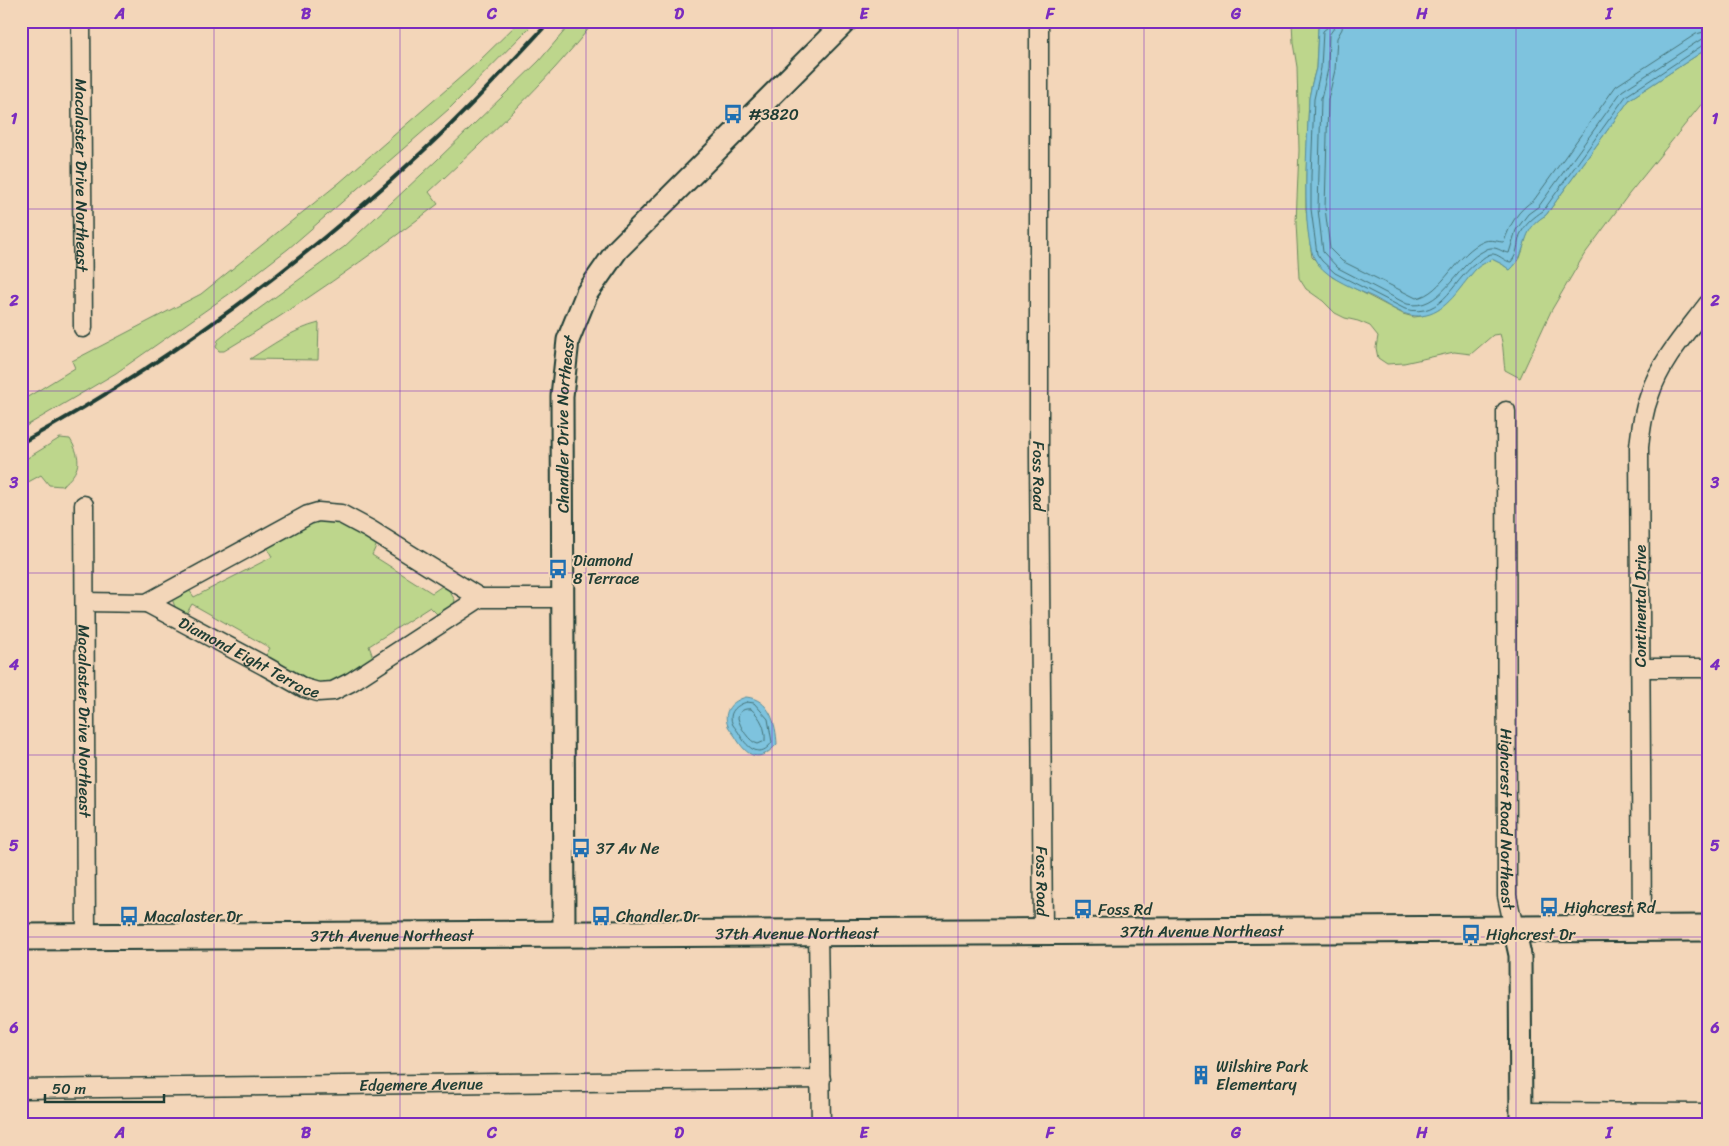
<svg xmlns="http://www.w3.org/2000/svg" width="1729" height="1146" viewBox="0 0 1729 1146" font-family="Sriracha,sans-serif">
  <rect width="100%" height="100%" fill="#f3d6b9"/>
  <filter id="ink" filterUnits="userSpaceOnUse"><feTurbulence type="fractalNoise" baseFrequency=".02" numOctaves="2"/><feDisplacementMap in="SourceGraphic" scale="10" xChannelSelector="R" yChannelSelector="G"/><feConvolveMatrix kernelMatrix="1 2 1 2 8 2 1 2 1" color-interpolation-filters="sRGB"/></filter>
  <g filter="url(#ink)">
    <!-- green -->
    <path fill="#bdd68c" stroke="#6e8a60" d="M 520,21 L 536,21 L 449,109 L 288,249 L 232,292 L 116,373 L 21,429 L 21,401 L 75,368 L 72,361 L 201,294 L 339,183 L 478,62 Z
      M 573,21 L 595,21 C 544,85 488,137 429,192 L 438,204 C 369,257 298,307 224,351 L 219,351 L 216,347 L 218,340 L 238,324 L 344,247 L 437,160 L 539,61 Z
      M 1292,21 L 1325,21 L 1318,28 L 1316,68 L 1312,83 L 1309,98 L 1306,176 L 1306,209 L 1310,243 L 1312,257 L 1332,277 L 1350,286 L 1403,314 L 1414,317 L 1422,316 L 1438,310 L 1448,302 L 1477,267 L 1492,259 L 1502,264 L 1510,270 C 1513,266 1518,262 1520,258 C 1527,238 1525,227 1546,215 L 1630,99 L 1708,48 L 1708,96 L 1629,194 L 1584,255 L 1551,311 L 1520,378 L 1505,370 C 1503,358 1504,346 1500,334 L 1493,335 L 1471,354 L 1454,352 L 1404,363 L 1387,364 L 1378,358 L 1376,348 L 1378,336 L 1370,326 L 1358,321 L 1345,318 L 1335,313 L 1323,301 L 1306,289 L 1299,278 L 1296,223 L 1299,150 L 1297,67 L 1293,43 Z
      M 319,323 L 318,360 L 250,359 C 272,345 294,329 319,323 Z
      M 60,438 L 70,439 C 82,459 81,471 62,486 L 49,485 L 41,475 L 21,486 L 21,462 Z
      M 319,520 C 346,522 355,530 377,544 L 372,555 L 432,593 L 442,586 L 448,589 L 455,600 L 453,608 L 440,617 L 430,607 L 369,646 L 374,660 C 363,666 352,675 340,680 C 313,691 288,671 264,659 L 270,648 L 192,604 L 185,616 L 175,607 L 172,599 L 187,587 L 194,597 L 272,557 L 266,545 L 294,529 Z"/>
    <!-- water -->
    <path fill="#7ec3de" stroke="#588d9a" d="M 1325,21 L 1708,21 L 1708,48 L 1630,99 L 1546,215 C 1518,231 1530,252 1510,270 L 1502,264 L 1492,259 C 1487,262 1480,265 1476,269 C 1462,284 1450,307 1430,314 C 1409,321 1393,308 1375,298 C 1355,288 1331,281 1317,263 C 1299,239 1308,132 1309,98 L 1312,83 L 1316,68 L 1318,28 Z
      M 746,697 C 770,699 776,724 777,744 C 759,764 747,757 735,736 C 733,733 730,730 728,726 C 722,711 732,701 746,697 Z"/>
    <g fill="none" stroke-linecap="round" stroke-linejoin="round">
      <!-- shore -->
      <path stroke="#457378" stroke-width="1" d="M 1329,21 L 1328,27 L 1323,31 L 1321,68 L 1314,99 L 1311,176 L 1311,209 L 1317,254 L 1322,261 L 1335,273 L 1405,309 C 1445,320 1453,276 1481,260 C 1483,258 1487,255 1491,254 C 1498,253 1505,262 1511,262 C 1518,254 1517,244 1520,235 C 1525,224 1534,217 1543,211 L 1626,96 L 1691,53 L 1703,45 L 1708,44
        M 1335,21 L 1334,28 L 1329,35 L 1328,69 L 1321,99 L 1318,209 L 1323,252 L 1338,268 L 1407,304 C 1440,312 1456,267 1480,253 C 1484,251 1487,248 1491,248 C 1498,247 1503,253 1509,253 L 1516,230 L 1528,214 L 1539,206 L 1622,91 L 1700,40 L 1708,38
        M 1343,21 L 1342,29 L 1337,38 L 1335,70 L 1328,100 L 1325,208 L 1330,249 L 1342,261 L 1416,298 C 1443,294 1456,252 1485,241 C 1492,239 1498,242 1504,242 C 1510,224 1518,210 1534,200 L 1616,86 L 1696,34 L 1708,31
        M 747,702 L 754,703 L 768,719 L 772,742 C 761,759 748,749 740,735 C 738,731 735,728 733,725 C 727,713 736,705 747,702 Z
        M 751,709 C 761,717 766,729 765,741 L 758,744 C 749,742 740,727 738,718 C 739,711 744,708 751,709 Z"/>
      <defs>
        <g id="minor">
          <path id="s1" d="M 81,21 L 83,328"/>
          <path id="s2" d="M 1039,21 L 1039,457 L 1043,931"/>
          <path id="s3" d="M 1506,411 L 1507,896 L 1514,928"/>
          <path id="s4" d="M 84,505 L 86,937"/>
          <path d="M 85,602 L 147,603 L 308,515 L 318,512 L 341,514 L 369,529 L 480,598"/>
          <path id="s5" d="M 147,603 L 265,666 L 304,688 L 318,692 L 333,691 L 351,682 L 480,598 L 562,598"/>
          <path d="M 1641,668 L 1708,668"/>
          <path d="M 1642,928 L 1639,447 C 1641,429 1643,412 1650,394 C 1661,360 1687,332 1708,304"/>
          <path d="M 818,932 L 821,1125"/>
          <path id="s6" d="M 21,1089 L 821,1079"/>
          <path d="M 1521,1112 L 1708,1113"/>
        </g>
        <g id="tertiary">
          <path d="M 1514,928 L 1520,955 L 1521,1125"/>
          <path id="s7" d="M 564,934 L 562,396 L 568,340 L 587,293 L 617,250 L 846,21"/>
        </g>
        <g id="secondary">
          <path id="s8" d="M 21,937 L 1708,928"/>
        </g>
      </defs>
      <!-- minor casing -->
      <use href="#minor" stroke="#1f3d34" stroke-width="21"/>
      <!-- tertiary casing -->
      <use href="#tertiary" stroke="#1f3d34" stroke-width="25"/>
      <!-- secondary casing -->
      <use href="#secondary" stroke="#1f3d34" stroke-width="29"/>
      <!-- minor -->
      <use href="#minor" stroke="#f3d6b9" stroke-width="18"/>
      <!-- tertiary -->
      <use href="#tertiary" stroke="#f3d6b9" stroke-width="21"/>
      <!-- secondary -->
      <use href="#secondary" stroke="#f3d6b9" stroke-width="25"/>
      <!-- rail -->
      <path stroke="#1f3d34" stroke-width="4" d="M 21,443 C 166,364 300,265 421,153 C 466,112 508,66 550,21"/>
    </g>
  </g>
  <!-- grid -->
  <path fill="none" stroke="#7b2cbf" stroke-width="1" stroke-opacity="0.55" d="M 214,21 L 214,1125M 400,21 L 400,1125M 586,21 L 586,1125M 772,21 L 772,1125M 958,21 L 958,1125M 1144,21 L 1144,1125M 1330,21 L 1330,1125M 1516,21 L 1516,1125M 21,209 L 1708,209M 21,391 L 1708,391M 21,573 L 1708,573M 21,755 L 1708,755M 21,937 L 1708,937"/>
  <!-- icons -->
  <defs>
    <symbol id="bus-bare" viewBox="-9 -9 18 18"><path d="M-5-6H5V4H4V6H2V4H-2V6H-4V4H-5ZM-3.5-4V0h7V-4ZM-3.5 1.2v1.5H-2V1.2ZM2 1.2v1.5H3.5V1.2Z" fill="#1f6fb2" stroke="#f3d6b9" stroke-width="2.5" paint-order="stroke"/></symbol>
    <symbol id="building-bare" viewBox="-9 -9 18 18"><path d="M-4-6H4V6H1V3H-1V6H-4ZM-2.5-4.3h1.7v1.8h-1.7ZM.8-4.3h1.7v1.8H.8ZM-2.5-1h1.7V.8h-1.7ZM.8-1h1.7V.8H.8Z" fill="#1f6fb2" stroke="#f3d6b9" stroke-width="2.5" paint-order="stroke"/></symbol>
  </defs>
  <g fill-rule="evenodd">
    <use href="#bus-bare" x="719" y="100" width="28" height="28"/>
    <use href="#bus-bare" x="544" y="555" width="28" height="28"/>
    <use href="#bus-bare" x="567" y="834" width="28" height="28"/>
    <use href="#bus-bare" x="1535" y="893" width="28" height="28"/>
    <use href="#bus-bare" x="1069" y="895" width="28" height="28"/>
    <use href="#bus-bare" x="115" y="902" width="28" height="28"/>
    <use href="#bus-bare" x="587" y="902" width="28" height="28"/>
    <use href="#bus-bare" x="1457" y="920" width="28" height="28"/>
    <use href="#building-bare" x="1187" y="1061" width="28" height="28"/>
  </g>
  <g text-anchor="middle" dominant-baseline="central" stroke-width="4" stroke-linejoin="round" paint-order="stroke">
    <!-- poi labels -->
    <g font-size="16" fill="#1f3d34" stroke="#f3d6b9" text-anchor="start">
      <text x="748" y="114">#3820</text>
      <text x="573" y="560">Diamond<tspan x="573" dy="18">8 Terrace</tspan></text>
      <text x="596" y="848">37 Av Ne</text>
      <text x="1564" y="907">Highcrest Rd</text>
      <text x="1098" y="909">Foss Rd</text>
      <text x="144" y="916">Macalaster Dr</text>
      <text x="616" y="916">Chandler Dr</text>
      <text x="1486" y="934">Highcrest Dr</text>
      <text x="1216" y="1066">Wilshire Park<tspan x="1216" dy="18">Elementary</tspan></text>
    </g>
    <!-- street labels -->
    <g font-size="16" fill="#1f3d34" stroke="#f3d6b9">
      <text stroke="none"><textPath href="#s1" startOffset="154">Macalaster Drive Northeast</textPath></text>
      <text stroke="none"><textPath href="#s7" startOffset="510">Chandler Drive Northeast</textPath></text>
      <text stroke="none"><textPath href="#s2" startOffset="455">Foss Road</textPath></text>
      <text transform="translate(1640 606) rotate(-90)">Continental Drive</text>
      <text stroke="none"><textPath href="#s5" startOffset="116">Diamond Eight Terrace</textPath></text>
      <text stroke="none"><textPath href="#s4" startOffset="216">Macalaster Drive Northeast</textPath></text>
      <text stroke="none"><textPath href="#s3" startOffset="408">Highcrest Road Northeast</textPath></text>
      <text stroke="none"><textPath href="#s2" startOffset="860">Foss Road</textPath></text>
      <text stroke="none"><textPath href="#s8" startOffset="1181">37th Avenue Northeast</textPath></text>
      <text stroke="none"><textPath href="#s8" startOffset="776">37th Avenue Northeast</textPath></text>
      <text stroke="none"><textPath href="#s8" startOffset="371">37th Avenue Northeast</textPath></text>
      <text stroke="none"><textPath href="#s6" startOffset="400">Edgemere Avenue</textPath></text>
    </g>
  </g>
  <!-- margin -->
  <rect width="1729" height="1146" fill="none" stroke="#f3d6b9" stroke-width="55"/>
  <!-- scale -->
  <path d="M45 1094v8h119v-8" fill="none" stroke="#1f3d34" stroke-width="2.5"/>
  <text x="52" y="1094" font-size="15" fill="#1f3d34" stroke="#f3d6b9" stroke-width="4" paint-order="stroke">50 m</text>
  <rect x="28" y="28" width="1674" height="1090" fill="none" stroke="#7b2cbf" stroke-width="2"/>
  <g font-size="16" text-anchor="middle" font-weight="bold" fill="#7b2cbf">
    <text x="120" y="19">A</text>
    <text x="306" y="19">B</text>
    <text x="492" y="19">C</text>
    <text x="679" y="19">D</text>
    <text x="864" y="19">E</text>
    <text x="1050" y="19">F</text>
    <text x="1236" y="19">G</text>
    <text x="1422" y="19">H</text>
    <text x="1609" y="19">I</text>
    <text x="14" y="124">1</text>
    <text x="1715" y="124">1</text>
    <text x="14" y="306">2</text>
    <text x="1715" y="306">2</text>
    <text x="14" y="488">3</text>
    <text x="1715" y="488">3</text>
    <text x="14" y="670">4</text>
    <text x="1715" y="670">4</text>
    <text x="14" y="851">5</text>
    <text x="1715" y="851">5</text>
    <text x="14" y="1033">6</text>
    <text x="1715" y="1033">6</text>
    <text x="120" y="1138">A</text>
    <text x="306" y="1138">B</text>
    <text x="492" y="1138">C</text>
    <text x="679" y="1138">D</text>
    <text x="864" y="1138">E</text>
    <text x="1050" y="1138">F</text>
    <text x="1236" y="1138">G</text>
    <text x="1422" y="1138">H</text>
    <text x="1609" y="1138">I</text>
  </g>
</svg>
